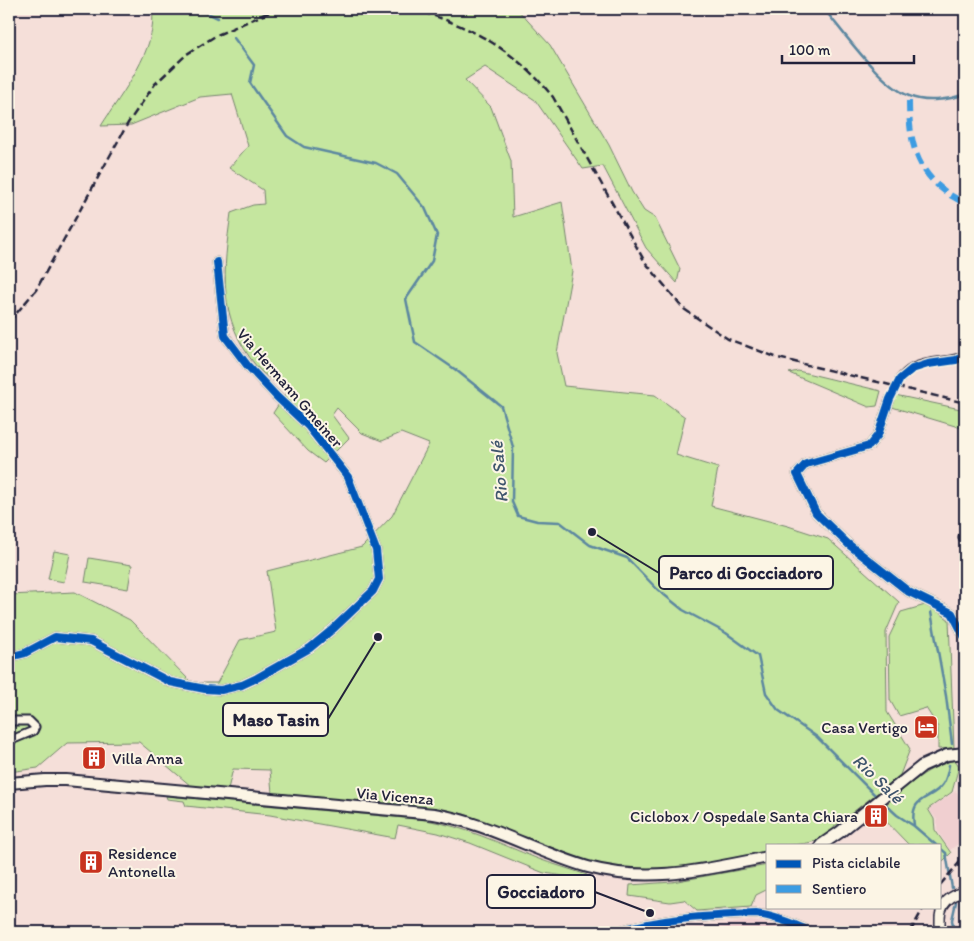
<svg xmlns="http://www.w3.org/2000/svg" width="974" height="941" viewBox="0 0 974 941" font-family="Itim,sans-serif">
  <rect width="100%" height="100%" fill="#f5dfd9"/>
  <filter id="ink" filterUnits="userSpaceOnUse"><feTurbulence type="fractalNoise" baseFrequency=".02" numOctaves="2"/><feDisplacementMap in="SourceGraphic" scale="10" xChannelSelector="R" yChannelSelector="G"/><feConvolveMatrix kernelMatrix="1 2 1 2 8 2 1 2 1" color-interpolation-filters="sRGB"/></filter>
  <g filter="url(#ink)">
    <!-- built -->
    <path fill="#f0cfd0" d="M 956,791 L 965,805 L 965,839 L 950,850 L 937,830 L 937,820 L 929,809 Z
      M 751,921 L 764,923 L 795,932 L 661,932 Z"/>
    <!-- green -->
    <path fill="#c5e69f" stroke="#74846d" d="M 152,9 L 517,9 L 550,45 L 609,145 L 632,192 L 644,211 L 655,218 L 680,269 L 677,283 L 646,248 L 603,166 L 583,169 L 535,100 L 485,67 L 465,80 L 491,107 L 511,161 L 513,217 L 562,202 L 572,271 L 557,353 L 564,386 L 655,395 L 685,417 L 676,455 L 718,468 L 711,506 L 788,526 L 828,539 L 899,602 L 886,632 L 887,712 L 910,749 L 900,775 L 834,827 L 837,831 C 813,846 795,845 768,845 L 768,852 L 693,867 L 636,871 L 587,861 L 464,814 L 433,808 L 272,793 L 270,770 L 233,769 L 228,789 L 191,786 L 139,742 L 67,743 L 38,768 L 9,772 L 9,595 L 75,592 L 130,620 L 192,683 L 217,683 L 240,640 L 276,632 L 267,571 L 362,547 L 392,516 L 429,444 L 401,433 L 382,441 L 362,433 L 337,408 L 332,415 L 349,438 L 324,463 L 308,451 L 273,413 L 288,390 C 278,383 264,376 257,367 C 217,318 223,271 231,213 L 253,205 L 264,204 L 263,190 L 229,168 L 248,146 L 232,94 L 200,97 L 131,125 L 101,126 C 121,94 159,48 152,9 Z
      M 798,371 L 881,391 L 877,406 L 869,407 L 789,373 Z
      M 895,395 L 965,410 L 965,429 L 892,407 Z
      M 54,551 L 70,554 L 64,582 L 48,579 Z
      M 89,558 L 132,565 L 128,589 L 85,582 Z
      M 929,604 L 949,620 L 954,748 L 938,749 L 938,727 L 926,708 L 899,716 L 890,700 L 889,637 L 901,612 Z
      M 955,760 L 959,766 L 952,792 L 928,809 L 934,819 L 935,830 L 951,853 L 943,861 L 940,858 L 940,845 L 909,845 L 877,812 C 903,791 923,768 955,760 Z
      M 166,796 L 426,820 C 465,827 499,843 536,858 C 552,864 570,869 587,875 L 585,879 L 544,873 L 470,843 L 438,833 L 398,825 L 395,838 L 270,815 L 186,806 L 184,801 L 167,799 Z
      M 768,865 L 768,889 L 756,895 L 751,907 L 697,911 L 684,900 L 670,902 L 629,896 L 630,885 L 672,882 Z"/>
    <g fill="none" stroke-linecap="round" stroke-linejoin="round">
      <!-- stream -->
      <path stroke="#5c87a0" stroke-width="2.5" d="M 199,9 L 218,18
        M 824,9 C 845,34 879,83 909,96 C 925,103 949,100 965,94
        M 234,38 L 254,65 L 250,83 L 287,136 L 304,147 L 376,163 L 397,174 L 425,208 L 437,235 L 432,261 L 406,299 L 415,342 L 456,370 L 501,406 L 513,447 L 512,502 L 518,516 L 537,521 L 560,522 L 590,545 L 627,558 L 657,589 L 683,610 L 726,633 L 758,656 L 766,693 L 778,710 L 817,737 L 879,799
        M 959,194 L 965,198
        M 931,612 L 946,696 L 952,744
        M 883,802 L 897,815 L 914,826 L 936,845
        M 914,825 C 909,794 932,801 943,784 C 947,778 948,771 949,765
        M 940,848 L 946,853 L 952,888
        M 954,932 L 952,920 L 956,902"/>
      <!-- minor-tunnel -->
      <path stroke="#cbb9b9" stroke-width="7" stroke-dasharray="7 3.5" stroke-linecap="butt" d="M 890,399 L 900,379"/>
      <defs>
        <path id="minor" d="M 900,379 C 904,375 908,370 913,368 C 929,360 949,363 965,356
          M 890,399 L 878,435 L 869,446 L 806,464 L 797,474 L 816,513 L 848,544 L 909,592 L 952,613 L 965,638
          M 963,537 L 965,538
          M 9,657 L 25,653 L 55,637 L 91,641 L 170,682 L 205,689 L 221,690 L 242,685 L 257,678 L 310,648 L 333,629 L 373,591 L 379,579 L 376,550 L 348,477 L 308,426 L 277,397 L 247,365 L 225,336 L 217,262
          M 9,721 L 29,721 L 35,727 L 33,731 L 9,741
          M 616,932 C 661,918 709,916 756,914 C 774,916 794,924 811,932"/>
        <path id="tertiary" d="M 941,932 C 937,909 943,898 965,891"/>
        <path id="secondary" d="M 9,783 L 45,780 L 66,780 L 434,814 C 488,823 536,852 588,867 C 651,884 706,869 768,857
          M 821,845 L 840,832 L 922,766 L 947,755 L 965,753"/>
      </defs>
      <!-- minor casing -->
      <use href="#minor" stroke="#22223b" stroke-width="11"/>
      <!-- tertiary casing -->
      <use href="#tertiary" stroke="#22223b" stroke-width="12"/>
      <!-- secondary casing -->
      <use href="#secondary" stroke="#22223b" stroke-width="14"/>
      <!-- minor -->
      <use href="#minor" stroke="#fcf5e5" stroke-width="7"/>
      <!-- tertiary -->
      <use href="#tertiary" stroke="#fcf5e5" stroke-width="9"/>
      <!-- secondary -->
      <use href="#secondary" stroke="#fcf5e5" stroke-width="10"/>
      <!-- rail -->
      <path stroke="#22223b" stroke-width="2.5" stroke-dasharray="8 4" stroke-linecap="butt" d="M 411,9 C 470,25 514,49 553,97 L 645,262 L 684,309 L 728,339 L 778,358 L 965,403
        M 9,322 L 36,290 L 128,123 L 155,84 L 187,54 L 217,35 L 265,14 L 282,9
        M 940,885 L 965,856
        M 910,932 L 924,907"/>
      <!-- quiet -->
      <path stroke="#3c9ce2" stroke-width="6" stroke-dasharray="12 6" stroke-linecap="butt" d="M 909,101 C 909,137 914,169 946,192 C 952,197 959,199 965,205"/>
      <defs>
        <path id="cycleway" d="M 965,356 L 956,360 L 928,364 L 912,369 L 900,379 L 890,399 L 878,435 L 869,446 L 806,464 L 797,474 L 816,513 L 848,544 L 909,592 L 952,613 L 965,638
          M 9,657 L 25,653 L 55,637 L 91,641 L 170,682 L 205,689 L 221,690 L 242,685 L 257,678 L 310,648 L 333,629 L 373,591 L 379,579 L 376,550 L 348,477 L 308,426 L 277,397 L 247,365 L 225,336 L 217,262
          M 616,932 C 661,918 709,916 756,914 C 774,916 794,924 811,932"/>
      </defs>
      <!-- cycleway casing -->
      <use href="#cycleway" stroke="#fcf5e5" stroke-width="11"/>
      <!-- cycleway -->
      <use href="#cycleway" stroke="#0057b8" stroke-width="8"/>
    </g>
  </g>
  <!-- icons -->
  <defs>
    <symbol id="hotel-square" viewBox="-11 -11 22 22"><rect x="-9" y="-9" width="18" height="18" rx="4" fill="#c8321e" stroke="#fcf5e5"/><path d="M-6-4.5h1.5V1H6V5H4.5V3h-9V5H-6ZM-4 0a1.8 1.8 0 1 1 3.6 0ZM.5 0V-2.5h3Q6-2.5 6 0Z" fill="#fff"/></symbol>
    <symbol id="building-square" viewBox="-11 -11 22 22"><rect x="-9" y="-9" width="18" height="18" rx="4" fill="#c8321e" stroke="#fcf5e5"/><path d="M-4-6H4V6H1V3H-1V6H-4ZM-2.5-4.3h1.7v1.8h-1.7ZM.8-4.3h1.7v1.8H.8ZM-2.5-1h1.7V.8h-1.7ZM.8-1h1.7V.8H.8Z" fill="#fff"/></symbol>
  </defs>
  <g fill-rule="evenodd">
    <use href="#hotel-square" x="912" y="713" width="28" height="28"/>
    <use href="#building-square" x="80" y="744" width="28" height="28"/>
    <use href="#building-square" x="862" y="802" width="28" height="28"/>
    <use href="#building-square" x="77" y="848" width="28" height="28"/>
  </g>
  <g text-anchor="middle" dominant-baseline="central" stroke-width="4" stroke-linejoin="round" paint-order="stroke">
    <!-- street labels -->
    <g font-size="16" fill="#22223b" stroke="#fcf5e5">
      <text transform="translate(290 388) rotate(49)">Via Hermann Gmeiner</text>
      <text transform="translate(395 796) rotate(5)">Via Vicenza</text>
    </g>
    <!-- poi labels -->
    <g font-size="16" fill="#22223b" stroke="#fcf5e5" text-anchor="end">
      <text x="908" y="727">Casa Vertigo</text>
      <text x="112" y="758" text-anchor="start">Villa Anna</text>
      <text x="858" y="816">Ciclobox / Ospedale Santa Chiara</text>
      <text x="108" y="853" text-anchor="start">Residence<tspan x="108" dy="18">Antonella</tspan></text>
    </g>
    <!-- water labels -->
    <g font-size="18" font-style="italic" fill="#3f556d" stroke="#fcf5e5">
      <text transform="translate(499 472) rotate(-95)">Rio Salé</text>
      <text transform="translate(878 779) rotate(44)">Rio Salé</text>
    </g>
  </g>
  <!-- callouts -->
  <path fill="none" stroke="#22223b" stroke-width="2" d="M592 532L659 573M378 637L328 719M650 913L595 892"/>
  <g fill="#22223b" stroke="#fcf5e5" stroke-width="2">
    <circle cx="592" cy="532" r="5"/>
    <circle cx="378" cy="637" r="5"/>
    <circle cx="650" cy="913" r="5"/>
  </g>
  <g fill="#fcf5e5" stroke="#22223b" stroke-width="2">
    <rect x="659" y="556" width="174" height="33" rx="5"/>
    <rect x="223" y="703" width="105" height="33" rx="5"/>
    <rect x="487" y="875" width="108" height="33" rx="5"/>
  </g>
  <g font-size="18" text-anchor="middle" font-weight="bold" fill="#22223b">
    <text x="746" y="579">Parco di Gocciadoro</text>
    <text x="276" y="726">Maso Tasin</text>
    <text x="541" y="898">Gocciadoro</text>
  </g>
  <!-- margin -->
  <rect width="974" height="941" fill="none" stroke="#fcf5e5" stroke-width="30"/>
  <rect x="15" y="15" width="944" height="911" fill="none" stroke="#22223b" stroke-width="2" filter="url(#ink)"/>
  <!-- legend -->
  <rect x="766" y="844" width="175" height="65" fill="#fcf5e5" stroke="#a5a1a1"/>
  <rect x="776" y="860" width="25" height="8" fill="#0057b8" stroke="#a5a1a1"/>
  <text x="812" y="868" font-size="15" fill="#22223b">Pista ciclabile</text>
  <rect x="776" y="885" width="25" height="8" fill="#3c9ce2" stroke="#a5a1a1"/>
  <text x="812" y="894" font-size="15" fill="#22223b">Sentiero</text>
  <!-- scale -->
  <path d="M782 55v8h132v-8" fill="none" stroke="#22223b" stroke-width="2.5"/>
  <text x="789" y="55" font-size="15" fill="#22223b" stroke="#fcf5e5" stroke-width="4" paint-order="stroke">100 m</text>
</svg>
